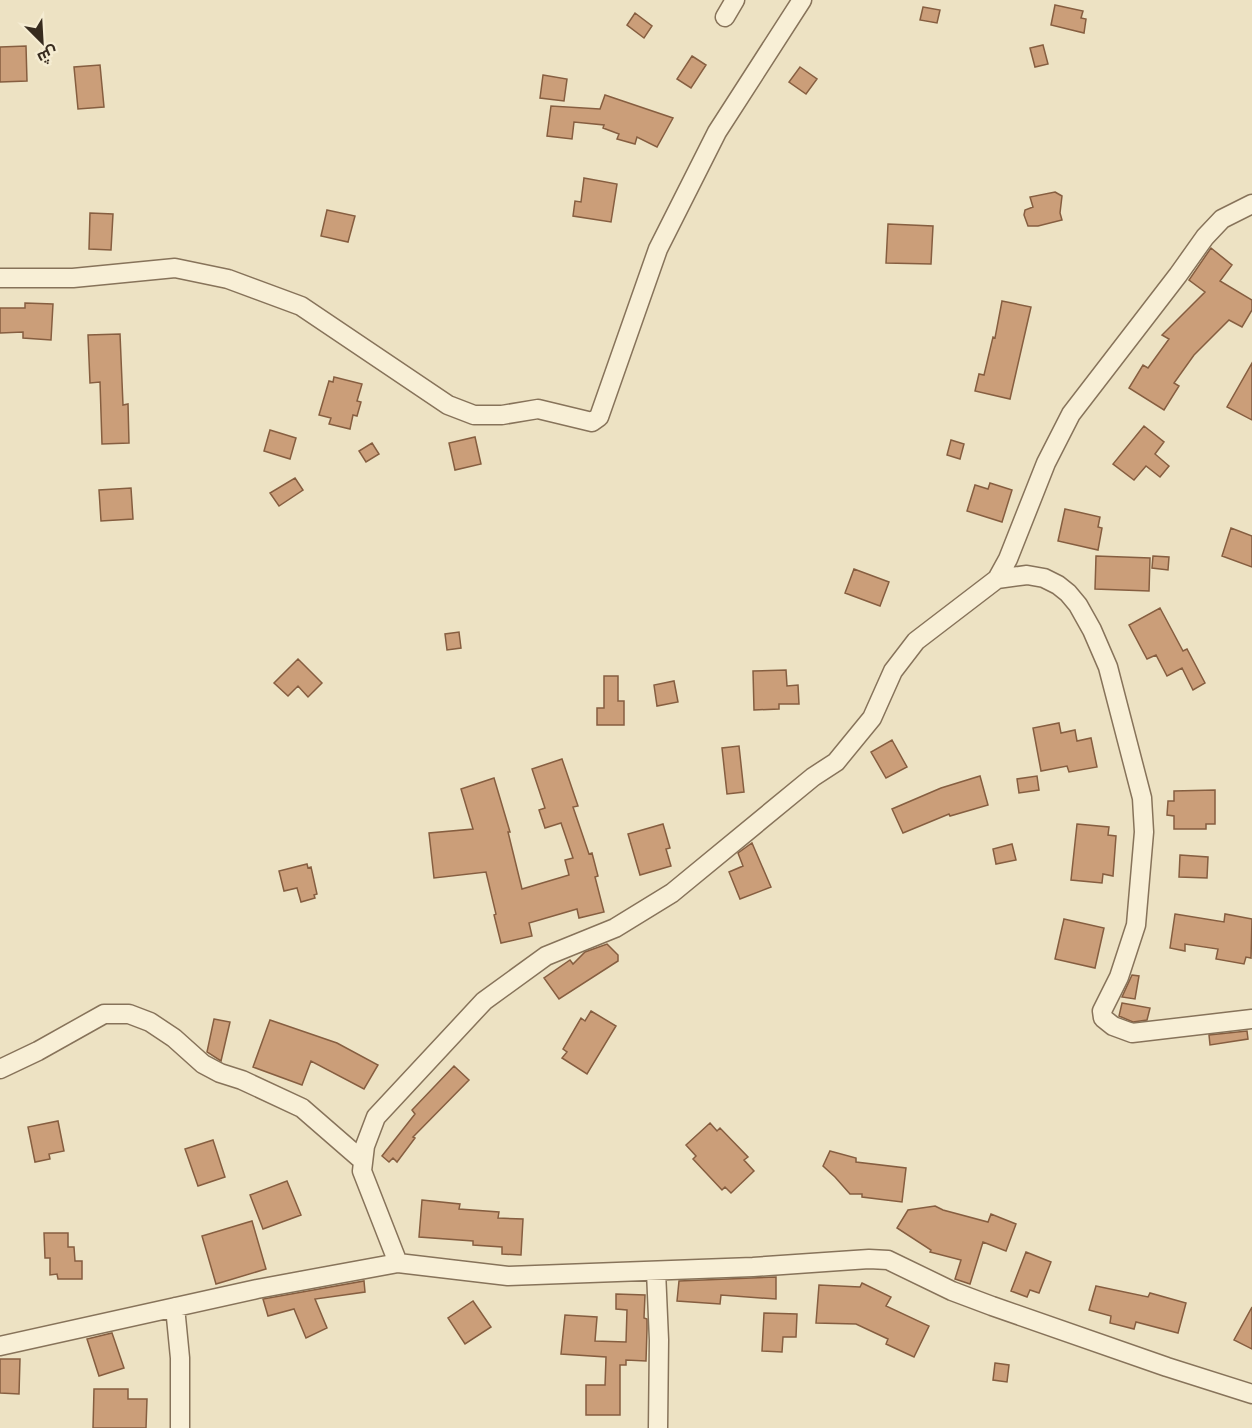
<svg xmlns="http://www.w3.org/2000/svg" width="1252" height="1428" viewBox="0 0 1252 1428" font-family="'Playfair Display',Cairo,serif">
  <rect width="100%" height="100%" fill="#ede2c3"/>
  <!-- building -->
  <path fill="#cb9e79" stroke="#865e40" stroke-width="1.5" d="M 1055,5 L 1083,11 L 1081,18 L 1086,19 L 1084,33 L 1051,25 Z
    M 923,7 L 940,10 L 937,23 L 920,20 Z
    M 635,13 L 652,26 L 644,38 L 627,25 Z
    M 1043,45 L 1048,64 L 1035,67 L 1030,48 Z
    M 26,46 L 27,81 L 0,82 L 0,47 Z
    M 692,56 L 706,65 L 691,88 L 677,79 Z
    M 100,65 L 104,107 L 78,109 L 74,67 Z
    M 800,67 L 817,79 L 806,94 L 789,82 Z
    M 543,75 L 567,79 L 564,101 L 540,98 Z
    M 605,95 L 673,118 L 657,147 L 637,137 L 635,144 L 617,139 L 619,134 L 603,128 L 604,125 L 574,122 L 572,139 L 547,136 L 551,106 L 600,109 Z
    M 584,178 L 617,184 L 611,222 L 573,216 L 575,201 L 581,202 Z
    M 1055,192 L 1062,196 L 1060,213 L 1062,220 L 1038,226 L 1028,226 L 1024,215 L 1025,210 L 1033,207 L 1030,197 Z
    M 327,210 L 355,216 L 348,242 L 321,236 Z
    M 90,213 L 113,214 L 111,250 L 89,249 Z
    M 888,224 L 933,226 L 931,264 L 886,263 Z
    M 1211,248 L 1232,265 L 1220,281 L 1252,300 L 1252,310 L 1242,327 L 1229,320 L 1194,355 L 1174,383 L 1179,386 L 1164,410 L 1129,388 L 1143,365 L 1148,368 L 1169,339 L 1162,335 L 1205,292 L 1189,280 Z
    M 1002,301 L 1031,307 L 1010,399 L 975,391 L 979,374 L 984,375 L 993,337 L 995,338 Z
    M 25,303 L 53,304 L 51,340 L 23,338 L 23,332 L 0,333 L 0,308 L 25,308 Z
    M 120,334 L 123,405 L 128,404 L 129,443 L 102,444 L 100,382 L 90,383 L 88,335 Z
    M 1252,363 L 1252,420 L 1227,407 Z
    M 334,377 L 362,384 L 357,401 L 361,402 L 357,416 L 353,415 L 350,429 L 329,424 L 331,418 L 319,415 L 329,381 L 333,382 Z
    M 1144,426 L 1164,442 L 1155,454 L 1169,466 L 1160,477 L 1146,466 L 1134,480 L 1113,464 Z
    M 270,430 L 296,438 L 290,459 L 264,451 Z
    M 475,437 L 481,464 L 455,470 L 449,443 Z
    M 951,440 L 964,444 L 960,459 L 947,455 Z
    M 372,443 L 379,454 L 366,462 L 359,451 Z
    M 295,478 L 303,490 L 279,506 L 270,493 Z
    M 990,483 L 1012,490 L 1002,522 L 967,511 L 975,485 L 988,489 Z
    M 131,488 L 133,519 L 101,521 L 99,490 Z
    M 1065,509 L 1100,517 L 1098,527 L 1102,528 L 1098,550 L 1058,541 Z
    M 1231,528 L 1252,536 L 1252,567 L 1222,556 Z
    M 1096,556 L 1150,558 L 1149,591 L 1095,589 Z
    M 1153,556 L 1169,557 L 1168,570 L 1152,568 Z
    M 854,569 L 889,582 L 880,606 L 845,593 Z
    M 1160,608 L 1183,651 L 1187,649 L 1205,683 L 1193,690 L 1182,668 L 1167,676 L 1156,655 L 1147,659 L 1129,625 Z
    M 459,632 L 461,648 L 447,650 L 445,634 Z
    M 298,659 L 322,683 L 308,697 L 298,686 L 288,696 L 274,683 Z
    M 786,670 L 787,686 L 798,685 L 799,704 L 779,704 L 779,709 L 754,710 L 753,671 Z
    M 604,676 L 618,676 L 618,701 L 624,701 L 624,725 L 597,725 L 597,708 L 604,708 Z
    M 674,681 L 678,702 L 657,706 L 654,685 Z
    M 1059,723 L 1061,733 L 1075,730 L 1077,741 L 1091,738 L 1097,767 L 1069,772 L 1067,766 L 1041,771 L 1033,728 Z
    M 892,740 L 907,767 L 886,778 L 871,752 Z
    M 739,746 L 744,792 L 727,794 L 722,748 Z
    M 562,759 L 578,806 L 573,807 L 589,854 L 592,853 L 598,876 L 595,877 L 604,912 L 579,918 L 577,909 L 529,923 L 532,936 L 501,943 L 494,915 L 496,914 L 486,872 L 434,878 L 429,833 L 473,829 L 461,789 L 494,778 L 510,832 L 508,832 L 522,889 L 569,875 L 565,860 L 573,858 L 561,823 L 545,828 L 539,810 L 545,808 L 532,769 Z
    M 980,776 L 988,805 L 950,816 L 949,814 L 903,833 L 892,809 L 941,788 Z
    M 1037,776 L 1039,790 L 1019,793 L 1017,779 Z
    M 1215,790 L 1215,824 L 1206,824 L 1206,829 L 1174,829 L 1174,816 L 1167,815 L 1168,801 L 1174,801 L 1174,791 Z
    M 663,824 L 670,848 L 666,849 L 671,866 L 640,875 L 628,834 Z
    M 1077,824 L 1109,827 L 1108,835 L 1116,836 L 1113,876 L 1103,874 L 1102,883 L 1071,880 Z
    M 752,843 L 771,887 L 740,899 L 729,872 L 743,866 L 738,853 Z
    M 1012,844 L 1016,860 L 996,864 L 993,849 Z
    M 1180,855 L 1208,857 L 1207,878 L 1179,877 Z
    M 307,864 L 308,868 L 311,867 L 317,894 L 314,895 L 315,898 L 301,902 L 297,888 L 284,891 L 279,871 Z
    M 1175,914 L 1224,922 L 1225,914 L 1252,919 L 1251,958 L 1246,957 L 1244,964 L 1216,959 L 1218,949 L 1185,944 L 1185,951 L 1170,948 Z
    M 1064,919 L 1104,928 L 1095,968 L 1055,959 Z
    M 607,944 L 618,955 L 618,961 L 559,999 L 544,978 L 570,960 L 573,964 L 585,952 Z
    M 1132,975 L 1139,976 L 1135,999 L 1122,997 Z
    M 1122,1003 L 1150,1008 L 1147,1020 L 1133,1022 L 1119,1016 Z
    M 591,1011 L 616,1026 L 587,1074 L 562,1058 L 567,1052 L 563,1049 L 581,1018 L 585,1021 Z
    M 214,1019 L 230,1022 L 221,1061 L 207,1052 Z
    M 270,1020 L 337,1043 L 378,1065 L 364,1089 L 311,1061 L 302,1085 L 253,1067 Z
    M 1247,1031 L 1248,1039 L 1210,1045 L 1209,1035 Z
    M 454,1066 L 469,1080 L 413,1137 L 415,1138 L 397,1162 L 393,1158 L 389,1162 L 382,1156 L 415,1114 L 412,1110 Z
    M 58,1121 L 64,1151 L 49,1154 L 50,1159 L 35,1162 L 28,1127 Z
    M 710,1123 L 717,1131 L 720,1128 L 748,1157 L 744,1160 L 754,1171 L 731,1193 L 725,1187 L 722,1190 L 693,1159 L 696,1156 L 686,1145 Z
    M 213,1140 L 225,1177 L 198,1186 L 185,1149 Z
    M 830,1151 L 856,1158 L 856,1162 L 906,1168 L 902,1202 L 862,1197 L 862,1194 L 850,1194 L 835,1177 L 823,1166 Z
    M 287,1181 L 301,1215 L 263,1229 L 250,1195 Z
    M 422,1200 L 460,1204 L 459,1209 L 499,1212 L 498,1218 L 523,1219 L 521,1255 L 502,1254 L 502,1247 L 473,1245 L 473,1241 L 419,1237 Z
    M 935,1206 L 943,1210 L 988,1222 L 991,1214 L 1016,1224 L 1006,1251 L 983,1242 L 970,1284 L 955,1279 L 961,1260 L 930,1252 L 931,1250 L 897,1228 L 908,1210 Z
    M 252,1221 L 266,1269 L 216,1284 L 202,1236 Z
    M 44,1233 L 68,1233 L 68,1247 L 74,1247 L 75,1261 L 82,1261 L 82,1279 L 58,1279 L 57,1274 L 50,1275 L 50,1258 L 45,1258 Z
    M 1026,1252 L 1051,1262 L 1039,1293 L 1030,1290 L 1027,1297 L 1011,1291 Z
    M 776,1277 L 776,1299 L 721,1295 L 720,1304 L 677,1301 L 679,1281 Z
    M 364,1281 L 365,1292 L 315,1299 L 327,1328 L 306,1338 L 294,1309 L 268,1316 L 263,1299 Z
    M 862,1283 L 891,1297 L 886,1306 L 929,1326 L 914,1357 L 886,1344 L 888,1339 L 856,1324 L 816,1323 L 819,1285 L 860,1287 Z
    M 1096,1286 L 1148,1297 L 1150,1293 L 1186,1303 L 1178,1333 L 1136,1322 L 1134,1329 L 1110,1323 L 1111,1316 L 1089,1310 Z
    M 616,1294 L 645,1295 L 644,1318 L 647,1319 L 647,1329 L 646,1361 L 626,1360 L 626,1365 L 620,1365 L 620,1415 L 586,1415 L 586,1385 L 605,1385 L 606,1357 L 561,1354 L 565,1315 L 597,1317 L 595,1341 L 626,1342 L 627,1310 L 616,1309 Z
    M 473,1301 L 491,1327 L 465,1344 L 448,1318 Z
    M 1252,1307 L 1252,1349 L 1234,1340 Z
    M 764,1313 L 797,1314 L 796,1337 L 783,1337 L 782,1352 L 762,1351 Z
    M 112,1333 L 124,1368 L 99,1376 L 87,1339 Z
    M 0,1359 L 20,1359 L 19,1394 L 0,1393 Z
    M 995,1363 L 1009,1365 L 1007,1382 L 993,1380 Z
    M 94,1389 L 128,1389 L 128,1399 L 147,1399 L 146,1428 L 93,1428 Z"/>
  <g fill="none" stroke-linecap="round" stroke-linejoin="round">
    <defs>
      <path id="street" d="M 725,17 L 735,0
        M 0,278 L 73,278 L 175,268 L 228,279 L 301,306 L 448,405 L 474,415 L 502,415 L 538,409 L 592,422 L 599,417 L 658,249 L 717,132 L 802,0
        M 997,579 L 1027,575 L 1044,578 L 1058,585 L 1068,593 L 1078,605 L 1092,630 L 1108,667 L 1142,798 L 1144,832 L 1136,925 L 1119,977 L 1102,1011 L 1103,1018 L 1113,1026 L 1132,1033 L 1252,1019
        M 0,1069 L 38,1051 L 104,1014 L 129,1014 L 150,1022 L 174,1038 L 203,1064 L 220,1073 L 242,1080 L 302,1108 L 363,1161
        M 398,1263 L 362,1171 L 365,1146 L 376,1117 L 484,1001 L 546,956 L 615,928 L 672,893 L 813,777 L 836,762 L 872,718 L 893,671 L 916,641 L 997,579 L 1008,559 L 1046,463 L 1071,414 L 1178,275 L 1205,237 L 1222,219 L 1252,204
        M 656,1271 L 659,1340 L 658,1428
        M 175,1307 L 180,1358 L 180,1428
        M 0,1346 L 257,1289 L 398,1263 L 508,1276 L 753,1267 L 869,1259 L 888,1260 L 952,1291 L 992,1306 L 1167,1367 L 1252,1394"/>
    </defs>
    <!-- street casing -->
    <use href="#street" stroke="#87735a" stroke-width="21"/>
    <!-- street -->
    <use href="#street" stroke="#f8efd6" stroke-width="18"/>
  </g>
  <!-- north arrow -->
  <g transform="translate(42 42) rotate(156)" stroke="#f5ecd2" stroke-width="4.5" paint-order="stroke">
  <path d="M0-4.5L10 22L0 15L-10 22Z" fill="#372b1e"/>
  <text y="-9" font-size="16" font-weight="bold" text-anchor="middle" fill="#372b1e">ش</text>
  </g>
</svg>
